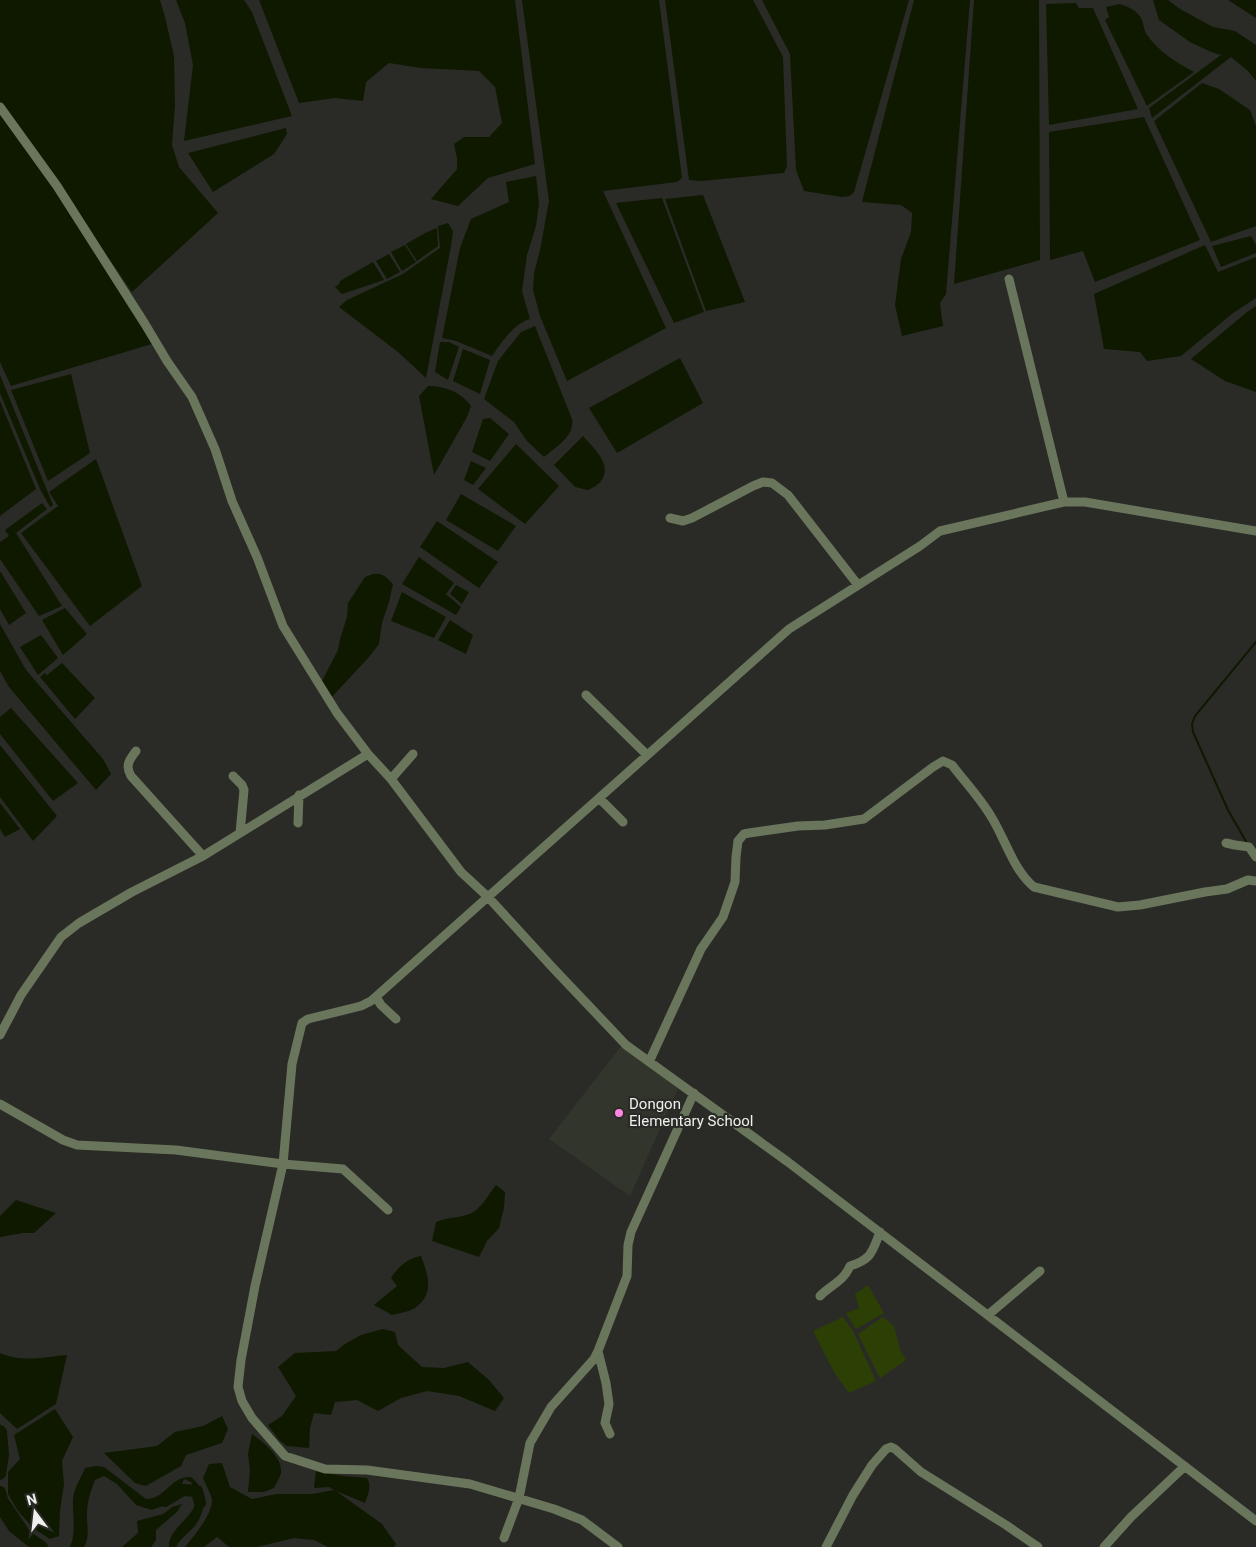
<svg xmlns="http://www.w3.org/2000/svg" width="1256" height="1547" viewBox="0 0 1256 1547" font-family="Roboto,sans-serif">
  <rect width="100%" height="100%" fill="#2a2b27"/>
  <!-- built -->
  <path fill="#31352b" d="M 621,1046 L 679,1086 L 630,1196 L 549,1139 Z"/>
  <!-- green -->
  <path fill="#2c3f05" d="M 868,1285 L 884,1313 L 856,1329 L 846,1313 L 859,1308 L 855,1294 Z
    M 843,1317 L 853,1331 L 876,1381 L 849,1393 L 834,1372 L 813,1331 Z
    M 883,1317 L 894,1326 L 900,1350 L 906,1360 L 880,1378 L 858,1334 Z"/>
  <!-- water -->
  <path fill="#0e1900" d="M 0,0 L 160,0 L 165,17 L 174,56 L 175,105 L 172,145 L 179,167 L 218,213 L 132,292 L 0,102 Z
    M 176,0 L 244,0 L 252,12 L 292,116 L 184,141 L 193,65 L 185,23 Z
    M 259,0 L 515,0 L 535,164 L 488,178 L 458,206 L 431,199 L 457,169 L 457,158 L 454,144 L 464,137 L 489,137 L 502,123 L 495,87 L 479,71 L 421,68 L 389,63 L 366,82 L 363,101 L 335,98 L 299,103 Z
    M 522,0 L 659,0 L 682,178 L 677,182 L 603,191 L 666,328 L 567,381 L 540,316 L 533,290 L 534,273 L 540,250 L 549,201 Z
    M 665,0 L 753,0 L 783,57 L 787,166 L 784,173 L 701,181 L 689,180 Z
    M 762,0 L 909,0 L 854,192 L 850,196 L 842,197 L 804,191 L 796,170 L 790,54 Z
    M 914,0 L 970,0 L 946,294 L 940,303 L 943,326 L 902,336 L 895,305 L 901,259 L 911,232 L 912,213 L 901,205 L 862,202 Z
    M 974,0 L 1039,0 L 1040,260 L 954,284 Z
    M 1153,0 L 1168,0 L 1180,9 L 1213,27 L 1235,31 L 1256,45 L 1256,81 L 1248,71 L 1231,57 L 1152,118 L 1149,108 L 1221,55 L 1211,52 L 1190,42 L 1159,20 Z
    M 1228,0 L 1256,0 L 1256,18 Z
    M 1076,3 L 1079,8 L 1093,8 L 1138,109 L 1049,125 L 1046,4 Z
    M 1120,4 C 1129,7 1138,11 1142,20 C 1144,25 1144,31 1147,35 C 1159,52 1176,62 1194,72 L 1147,106 L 1105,20 L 1109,17 L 1106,7 Z
    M 1202,83 L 1219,89 L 1250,110 L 1256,126 L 1256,226 L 1211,242 L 1154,121 Z
    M 0,112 L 53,188 L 152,344 L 11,386 L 0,362 Z
    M 1144,117 L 1200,240 L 1095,282 L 1083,251 L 1050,260 L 1049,132 Z
    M 286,128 L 287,134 L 274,154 L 213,192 L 188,153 Z
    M 536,176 L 539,203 L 536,226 L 527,255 L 522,291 L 530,319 C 513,324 502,342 492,356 L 456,341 L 442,338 L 460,248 L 471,219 L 509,202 L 506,182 Z
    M 703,195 L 745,302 L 706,311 L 665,199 Z
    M 662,198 L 704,312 L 674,323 L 616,203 Z
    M 448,223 L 453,231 L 451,246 L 426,378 L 398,352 L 339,307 L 347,300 L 403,274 L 440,248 L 438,226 Z
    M 437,228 L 438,246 L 417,261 L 406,244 L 427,232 Z
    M 1251,236 L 1256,245 L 1256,253 L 1221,267 L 1212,246 Z
    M 405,245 L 416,262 L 402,271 L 391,252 Z
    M 1205,245 L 1218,272 L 1256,257 L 1256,298 L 1233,313 L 1181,356 L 1147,361 L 1140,352 L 1104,349 L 1094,294 Z
    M 389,254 L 400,272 L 387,279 L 376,261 Z
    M 373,262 L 384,280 L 342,294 L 335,287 L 339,284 L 340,281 Z
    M 1256,306 L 1256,392 L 1225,381 L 1191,359 L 1247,312 Z
    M 535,326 L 572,419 C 575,436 556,447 544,457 L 527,441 L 514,422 L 484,399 L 498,361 L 521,332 Z
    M 440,342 L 449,342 L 459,347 L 448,380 L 435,372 Z
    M 463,349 L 490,360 L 480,394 L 453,381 Z
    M 680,358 L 703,403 L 617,453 L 589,408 Z
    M 71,374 L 90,453 L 48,481 L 11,390 Z
    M 0,375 L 53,505 L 50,507 L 40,489 L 0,393 Z
    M 428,386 C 445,386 461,392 471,406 L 467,417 L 434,475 L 419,396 Z
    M 0,401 L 36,489 L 0,516 Z
    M 490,418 L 509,434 L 490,461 L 472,452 L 483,419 Z
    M 583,436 C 594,449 613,464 601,481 C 599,485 592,488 588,490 L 575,487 L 554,465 Z
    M 516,444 L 559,486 L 525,524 L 478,489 Z
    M 96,459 L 142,586 L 90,626 L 21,533 L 58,506 L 49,492 Z
    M 471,461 L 486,468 L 473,485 L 464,480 Z
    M 461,494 L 516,526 L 498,551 L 446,520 Z
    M 42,503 L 47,509 L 16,533 L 62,606 L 39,616 L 0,559 L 0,542 L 9,536 L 5,530 Z
    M 437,521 L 498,562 L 479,588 L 420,547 Z
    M 419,557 L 454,583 L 446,594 L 461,607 L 456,615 L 402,584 Z
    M 0,571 L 26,613 L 9,625 L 0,609 Z
    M 373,574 C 383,573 386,577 393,584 L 389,602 L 382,623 L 379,644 L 369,657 L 329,700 L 321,683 L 338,650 L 340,639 L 347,617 L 348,603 L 365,577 Z
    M 456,585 L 469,592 L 462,604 L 450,594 Z
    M 402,592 L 446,617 L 434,638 L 391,621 Z
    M 65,608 L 87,634 L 63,655 L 42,620 Z
    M 450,620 L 473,635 L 466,654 L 438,640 Z
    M 0,624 L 26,670 L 103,759 L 111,774 L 96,790 L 9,687 L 0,671 Z
    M 41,635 L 58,658 L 38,675 L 20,647 Z
    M 62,663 L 95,698 L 75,719 L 40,677 L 45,673 L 47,675 Z
    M 11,708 L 78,783 L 53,801 L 0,734 L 0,717 Z
    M 0,745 L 57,816 L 33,841 L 0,797 Z
    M 0,803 L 20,829 L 5,837 L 0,829 Z
    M 496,1185 L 505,1192 L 504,1208 L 499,1228 L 487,1241 L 479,1257 L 432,1241 L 436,1222 C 447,1217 462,1218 472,1213 C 482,1207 489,1194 496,1185 Z
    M 16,1200 L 56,1213 L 34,1233 L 23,1233 L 0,1237 L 0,1216 Z
    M 421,1256 C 428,1275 435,1294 415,1308 C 409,1312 399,1313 392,1315 L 374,1305 L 397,1286 L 391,1278 C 398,1267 408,1258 421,1256 Z
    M 383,1329 L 395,1332 L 398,1345 L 422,1367 L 444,1368 L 468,1362 L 489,1380 L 504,1398 L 495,1411 L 459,1396 L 427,1391 L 401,1398 L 378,1411 L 357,1400 L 335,1402 L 331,1415 L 314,1413 L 310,1428 L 309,1448 L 287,1446 L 279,1440 L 268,1425 L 282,1416 L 296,1396 L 278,1367 L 295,1353 L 336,1351 L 345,1344 L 361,1335 Z
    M 0,1353 C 25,1363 41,1357 67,1355 L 56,1404 L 17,1429 L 0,1413 Z
    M 55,1409 L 73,1437 L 62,1461 L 64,1484 L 60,1511 L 59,1536 L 50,1539 L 33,1528 L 18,1511 L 8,1494 L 8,1472 L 20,1459 L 14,1435 Z
    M 222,1416 L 228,1429 L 222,1443 L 186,1455 L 181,1466 L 146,1486 L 135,1483 L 104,1453 L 157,1446 L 175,1432 L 203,1426 Z
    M 0,1424 C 8,1437 8,1450 0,1463 Z
    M 252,1434 C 263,1442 283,1457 281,1473 C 280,1478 276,1483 274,1488 L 264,1492 L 248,1492 L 250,1470 L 248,1454 Z
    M 222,1463 L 230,1487 L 252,1499 L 277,1494 L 312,1494 L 334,1490 L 329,1487 L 314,1488 L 316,1471 L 343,1476 L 367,1478 C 372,1486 368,1495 365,1503 L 336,1491 L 382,1524 L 396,1544 L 394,1547 L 328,1547 L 314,1540 L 294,1538 L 257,1547 L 229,1547 L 217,1537 L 204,1547 L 185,1547 C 194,1536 212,1515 212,1500 C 211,1493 205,1484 203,1478 L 209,1464 Z
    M 96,1466 L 104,1467 L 146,1499 C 166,1499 170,1476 191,1477 C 206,1489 207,1507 197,1523 C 191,1532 181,1537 176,1547 L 169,1547 C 167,1529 197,1516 196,1498 C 195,1493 193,1487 191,1482 L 184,1479 L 177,1497 L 171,1503 L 152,1510 L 136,1505 L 117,1484 L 104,1476 L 95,1480 C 90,1492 87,1503 87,1516 C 87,1528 90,1536 84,1547 L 70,1547 C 77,1531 72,1515 73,1499 C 74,1488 81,1478 85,1468 Z
    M 0,1501 L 32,1537 L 48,1547 L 29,1547 L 9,1531 L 0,1517 Z
    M 182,1504 L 177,1512 L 156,1530 L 156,1540 L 151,1547 L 122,1547 L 138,1533 L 137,1521 L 163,1514 L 172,1507 Z"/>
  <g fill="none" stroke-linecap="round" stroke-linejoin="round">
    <!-- stream -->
    <path stroke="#0e1900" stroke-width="2" d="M 1248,845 L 1228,810 L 1193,732 L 1192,724 L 1195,716 L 1256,642"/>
    <!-- river -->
    <path stroke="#0e1900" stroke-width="12" d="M 0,1431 L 1,1432 L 3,1455 L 0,1474
      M 0,1492 L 2,1500 L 26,1536 L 42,1547
      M 165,1501 L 183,1490 L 197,1491 L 200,1503"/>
    <!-- minor -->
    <path stroke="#6a765b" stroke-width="9" d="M 0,107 L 57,186 L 145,324 L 167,361 L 192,397 L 215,449 L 232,501 L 257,557 L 283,626 L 337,713 L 368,754 L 391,779 L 461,872 L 488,897 L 553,968 L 626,1045 L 788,1162 L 1256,1521
      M 1009,279 L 1064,502
      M 670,518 L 683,521 L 692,518 L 753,486 L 763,482 L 772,483 L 788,495 L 858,585
      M 586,695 L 647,755
      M 136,751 C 129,760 125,766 131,776 L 203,856
      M 233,776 L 242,785 L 244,790 L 240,833
      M 391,779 L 413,754
      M 599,798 L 623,822
      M 298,823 L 299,795
      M 1226,843 L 1235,845 L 1249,847 L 1256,857
      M 376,997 L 381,1005 L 396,1019
      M 0,1035 L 21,995 L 61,937 L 79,923 L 132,892 L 203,856 L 368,754
      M 649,1062 L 701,949 L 723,917 L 735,882 L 736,857 L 738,841 L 744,834 L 749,833 L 798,826 L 825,825 L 864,819 L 933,767 L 943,761 L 952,765 C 965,782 981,799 992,818 C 1005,839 1014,871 1034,887 L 1118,907 L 1140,905 L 1205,892 L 1227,889 L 1248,880 L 1256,881
      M 0,1104 L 63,1140 L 77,1145 L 176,1150 L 283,1164 L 343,1169 L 388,1210
      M 820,1296 C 832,1284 843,1282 850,1266 C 872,1259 872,1252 880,1232
      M 988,1315 L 1040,1271
      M 598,1351 L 606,1383 L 609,1404 L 605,1423 L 610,1434
      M 504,1538 L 519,1498 L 530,1443 L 551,1407 L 594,1359 L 598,1351 L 627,1276 L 628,1245 L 631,1232 L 694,1093
      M 618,1547 L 582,1520 L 554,1509 L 470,1484 L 367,1470 L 325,1469 L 285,1456 L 252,1418 L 242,1401 L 238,1387 L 241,1360 L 255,1286 L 283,1164 L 292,1064 L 302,1023 L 308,1019 L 361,1006 L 371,1001 L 789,629 L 920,546 L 940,531 L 1064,502 L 1085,502 L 1256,531
      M 826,1547 L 853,1495 L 872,1465 L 886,1449 L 891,1447 L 895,1449 L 921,1472 L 1006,1525 L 1038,1547
      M 1104,1547 L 1131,1517 L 1185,1466"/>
  </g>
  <!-- markers -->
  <circle fill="#fd86e1" stroke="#2a2b27" stroke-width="2" cx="619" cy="1113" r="5"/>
  <g text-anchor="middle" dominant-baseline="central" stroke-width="4.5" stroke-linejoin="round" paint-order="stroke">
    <!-- poi labels -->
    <g font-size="15" fill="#eff0ed" stroke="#2a2b27" text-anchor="start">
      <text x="629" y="1104">Dongon<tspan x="629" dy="17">Elementary School</tspan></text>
    </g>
  </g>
  <!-- north arrow -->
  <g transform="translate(35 1512) rotate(345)" stroke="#2a2b27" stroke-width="4" paint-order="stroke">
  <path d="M0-4L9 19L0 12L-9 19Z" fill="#eff0ed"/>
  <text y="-8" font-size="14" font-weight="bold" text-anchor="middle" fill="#eff0ed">N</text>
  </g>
</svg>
